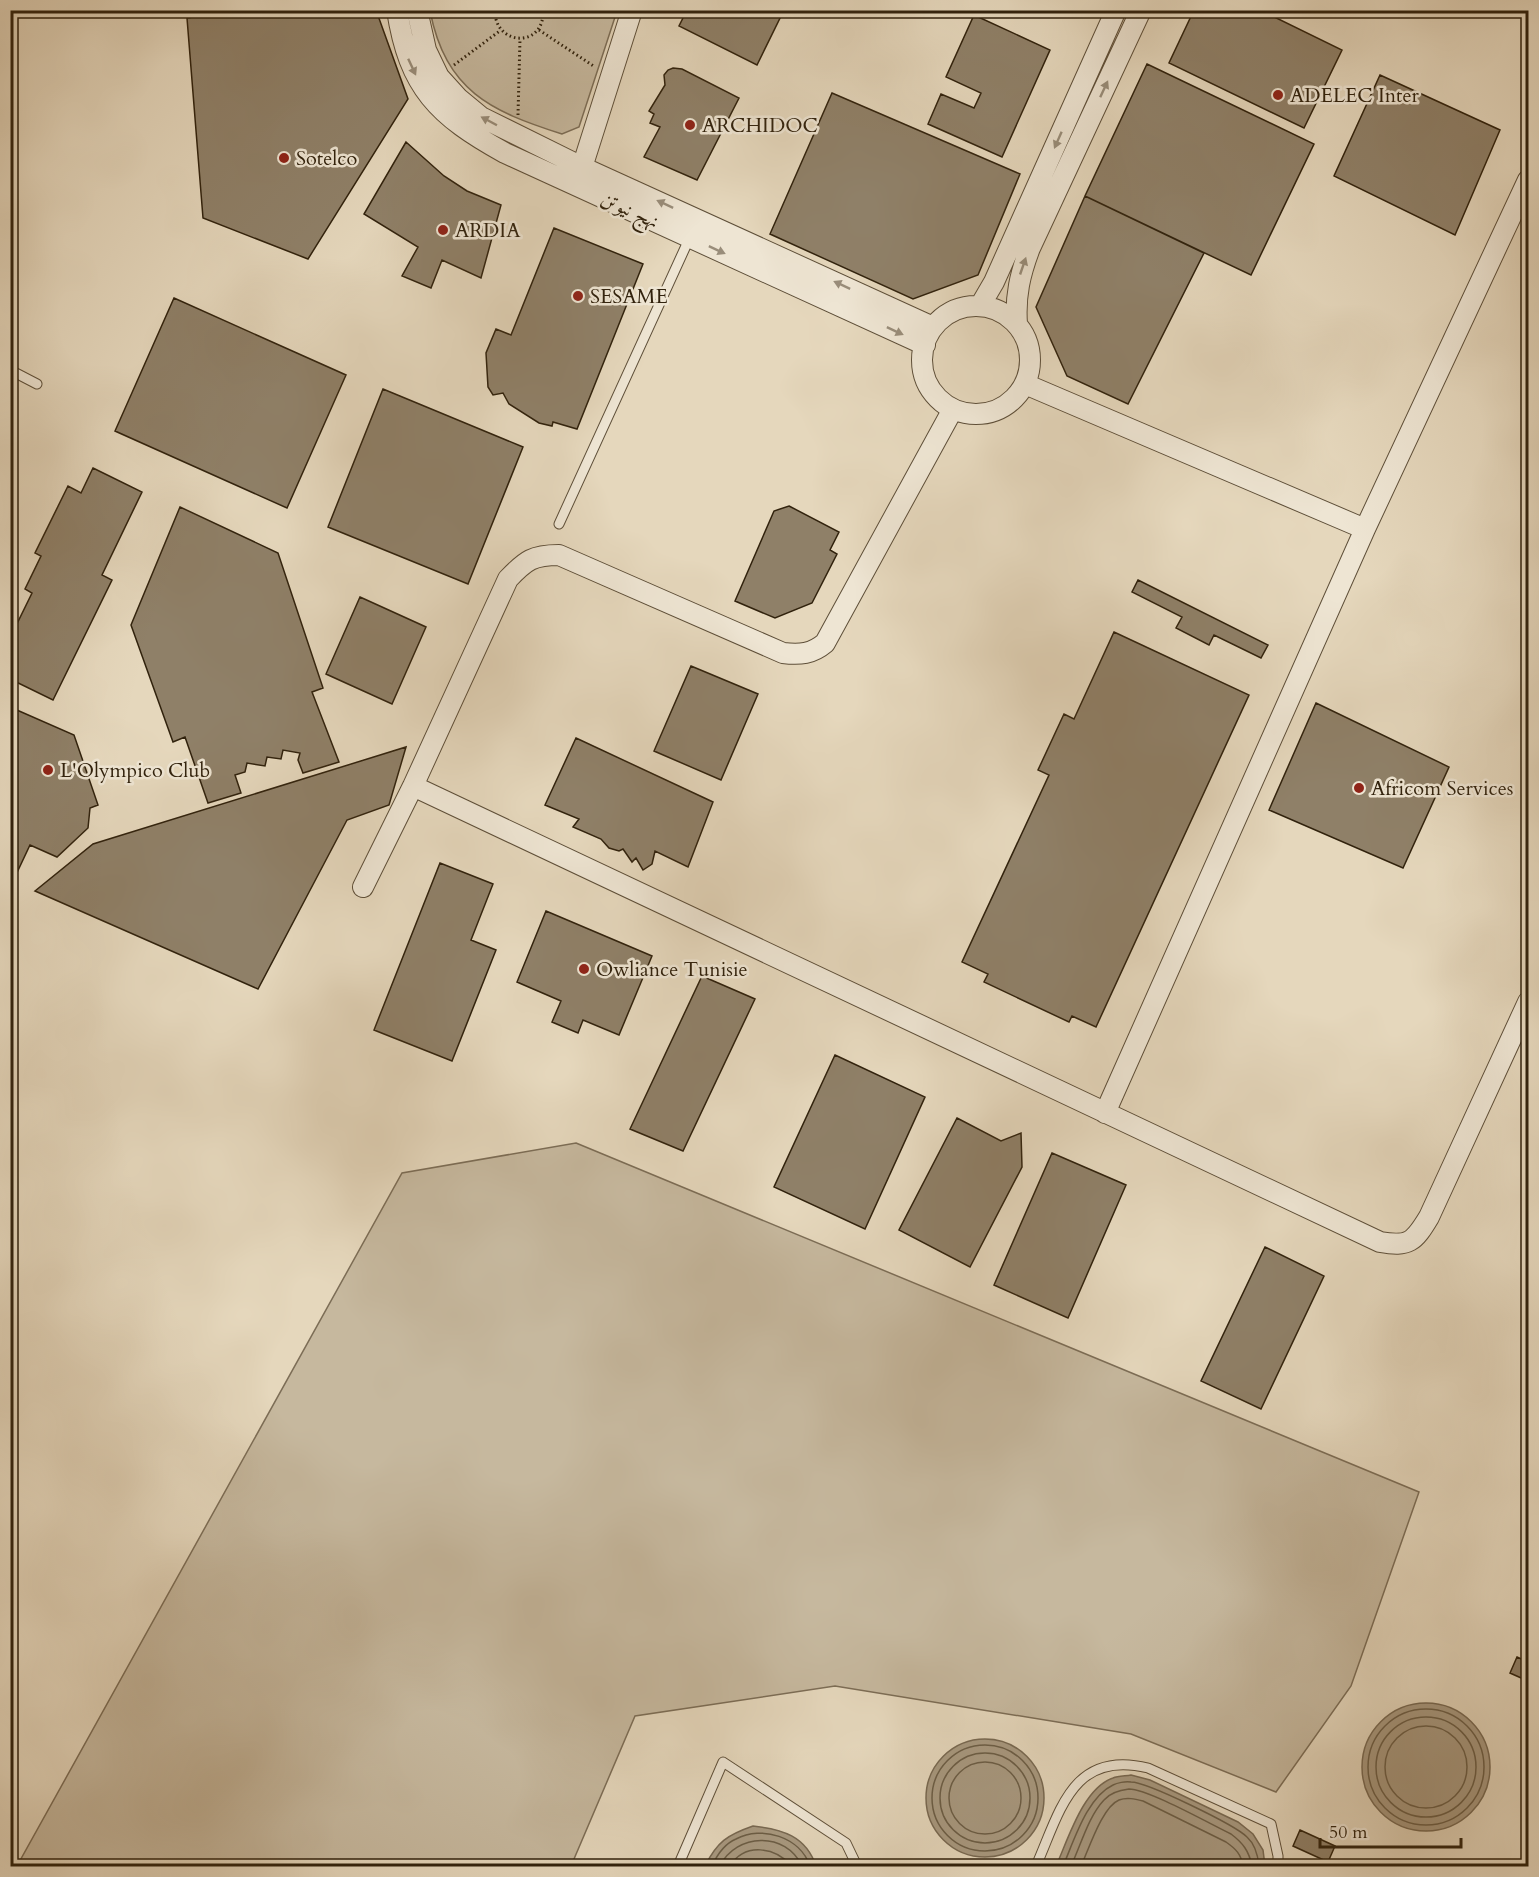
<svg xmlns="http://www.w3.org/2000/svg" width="1539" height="1877" viewBox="0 0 1539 1877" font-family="Cardo,Amiri,serif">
  <rect width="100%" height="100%" fill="#e5d7bc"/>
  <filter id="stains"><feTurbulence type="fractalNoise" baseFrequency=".00333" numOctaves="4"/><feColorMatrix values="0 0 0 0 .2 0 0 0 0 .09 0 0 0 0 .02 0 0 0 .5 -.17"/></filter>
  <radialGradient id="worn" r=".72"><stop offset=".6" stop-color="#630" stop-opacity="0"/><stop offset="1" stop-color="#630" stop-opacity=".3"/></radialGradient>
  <!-- green -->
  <path fill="#c6b89e" stroke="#7c6d56" stroke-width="1.5" d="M 430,11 L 617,11 L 579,127 L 562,134 C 490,111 446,91 430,11 Z
    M 576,1143 L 1419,1492 L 1351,1686 L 1276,1792 L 1131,1734 L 835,1686 L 635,1716 L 571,1866 L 17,1866 L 402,1173 Z"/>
  <!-- water -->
  <path fill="#a89980" stroke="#786952" stroke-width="1.5" d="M1362 1767a64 64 0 1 1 128 0a64 64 0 1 1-128 0Z
    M926 1798a59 59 0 1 1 118 0a59 59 0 1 1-118 0Z
    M 1131,1775 L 1150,1780 L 1238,1822 L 1253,1834 L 1263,1850 L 1265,1866 L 1056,1866 C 1068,1840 1083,1788 1113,1778 C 1118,1776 1126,1776 1131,1775 Z
    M 753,1826 C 782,1829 806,1836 816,1866 L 705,1866 C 717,1842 727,1835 753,1826 Z"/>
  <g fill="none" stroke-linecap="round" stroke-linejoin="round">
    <!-- shore -->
    <path stroke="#6c5e46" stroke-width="1.5" d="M1368 1767a58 58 0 1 1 116 0a58 58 0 1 1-116 0Z
      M1376 1767a50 50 0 1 1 100 0a50 50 0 1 1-100 0Z
      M1385 1767a41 41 0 1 1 82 0a41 41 0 1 1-82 0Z
      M932 1798a53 53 0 1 1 106 0a53 53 0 1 1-106 0Z
      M940 1798a45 45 0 1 1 90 0a45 45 0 1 1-90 0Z
      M949 1798a36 36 0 1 1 72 0a36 36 0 1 1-72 0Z
      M 712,1866 C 717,1855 724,1844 736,1839 C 762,1825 800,1837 810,1866
      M 720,1866 C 736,1833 786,1831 802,1866
      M 730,1866 C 745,1842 775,1847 792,1866
      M 1063,1866 C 1074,1841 1087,1797 1113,1785 C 1117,1783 1125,1781 1131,1782 C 1147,1782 1235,1825 1247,1837 C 1256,1845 1258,1856 1259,1866
      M 1071,1866 C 1081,1845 1088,1817 1104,1800 C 1110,1793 1120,1790 1129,1789 C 1148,1789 1210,1824 1231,1834 C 1243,1843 1249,1851 1252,1866
      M 1081,1866 C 1089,1849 1102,1807 1119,1800 C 1127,1797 1135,1799 1143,1801 L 1226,1842 C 1236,1849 1241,1854 1243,1866"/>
  </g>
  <!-- building -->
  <path fill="#8f8068" stroke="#31220d" stroke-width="1.5" d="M 186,10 L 231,10 L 187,18 Z
    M 231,10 L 376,10 L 408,99 L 308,259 L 203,218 L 187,18 Z
    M 687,10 L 784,10 L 757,65 L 679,26 Z
    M 1194,10 L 1260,10 L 1342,50 L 1304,128 L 1169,63 Z
    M 974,15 L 1050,50 L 1002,157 L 928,124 L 941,94 L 974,108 L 981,93 L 946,77 Z
    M 1147,64 L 1314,144 L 1251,275 L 1085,196 Z
    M 673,68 L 682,69 L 739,98 L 697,180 L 644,157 L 660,127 L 650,123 L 654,114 L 649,111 L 665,85 L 664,75 L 668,70 Z
    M 1380,75 L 1500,130 L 1455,235 L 1334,176 Z
    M 832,93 L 1020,174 L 978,275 L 913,299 L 770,234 Z
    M 406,142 L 444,176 L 467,191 L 501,205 L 481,278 L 442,260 L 431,288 L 402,276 L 418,247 L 364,214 Z
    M 1085,196 L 1204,253 L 1128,404 L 1067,376 L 1036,307 Z
    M 554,228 L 643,264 L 577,429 L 553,422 L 552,426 L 539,423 L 509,404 L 503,393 L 493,395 L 488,387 L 486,353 L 496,329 L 511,335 Z
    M 174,298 L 346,375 L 287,508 L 115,431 Z
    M 383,389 L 523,447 L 468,584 L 328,527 Z
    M 93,468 L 142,492 L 102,575 L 112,580 L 53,700 L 10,679 L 10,638 L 32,593 L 25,589 L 41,556 L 35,553 L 68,486 L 81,493 Z
    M 789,506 L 839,532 L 830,550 L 837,554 L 812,603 L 775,618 L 735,601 L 774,511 Z
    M 180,507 L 278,553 L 323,688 L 312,692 L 339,762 L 303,773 L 298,760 L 300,753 L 283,750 L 281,759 L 267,757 L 265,766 L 247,763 L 245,772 L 235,775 L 241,793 L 208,803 L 185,737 L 173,742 L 131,625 Z
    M 1138,580 L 1268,645 L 1261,658 L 1214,635 L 1209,645 L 1176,628 L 1182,617 L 1132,592 Z
    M 360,597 L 426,627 L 392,704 L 326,674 Z
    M 1114,632 L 1249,695 L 1096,1027 L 1072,1016 L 1069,1022 L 984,982 L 988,974 L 962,962 L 1049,775 L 1038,770 L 1064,714 L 1074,719 Z
    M 691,666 L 758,694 L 721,780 L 654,751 Z
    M 1316,703 L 1449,767 L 1403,868 L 1269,810 Z
    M 10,707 L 74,735 L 98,805 L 90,808 L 88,828 L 57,857 L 30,845 L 13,881 L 10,880 Z
    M 576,738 L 713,802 L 688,867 L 655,851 L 652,864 L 643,870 L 636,858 L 632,862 L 623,849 L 619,851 L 609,848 L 601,839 L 573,827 L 579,819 L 545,805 Z
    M 406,747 L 389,805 L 347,820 L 258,989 L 35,891 L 93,844 Z
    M 440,863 L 493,884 L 471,940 L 496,950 L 452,1061 L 374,1030 Z
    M 546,911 L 652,956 L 619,1035 L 583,1020 L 578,1033 L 552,1022 L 561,1001 L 517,982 Z
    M 702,976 L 755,999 L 683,1151 L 630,1129 Z
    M 835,1055 L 925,1097 L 865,1229 L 774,1187 Z
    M 957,1118 L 1001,1141 L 1021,1133 L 1022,1167 L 970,1267 L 899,1230 Z
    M 1052,1153 L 1126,1185 L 1068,1318 L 994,1285 Z
    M 1265,1247 L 1324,1276 L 1261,1409 L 1201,1381 Z
    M 1517,1657 L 1528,1662 L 1528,1681 L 1510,1673 Z
    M 1300,1830 L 1335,1846 L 1328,1862 L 1293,1846 Z"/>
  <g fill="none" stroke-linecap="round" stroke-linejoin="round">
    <defs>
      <path id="service" d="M 10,370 L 37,384
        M 559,524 L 690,237
        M 678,1866 L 723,1762 L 846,1843 L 857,1866
        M 1036,1866 C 1060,1812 1072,1749 1148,1768 L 1271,1824 L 1278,1856 L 1278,1866"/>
      <path id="minor" d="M 397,10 C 409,88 438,116 505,153 L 925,345
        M 417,10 L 426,50 L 439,77 L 458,98 L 481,117 L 582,167 L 933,327
        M 579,177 L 632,10
        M 980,306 L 994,282 L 1116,10
        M922 360a54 54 0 1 1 108 0a54 54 0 1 1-108 0Z
        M 1017,324 C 1015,296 1020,274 1030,248 L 1141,10
        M 1025,384 L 1365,529
        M 413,786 L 1380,1242 C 1409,1247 1414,1242 1429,1217 L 1528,1002
        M 363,887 L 413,786 L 508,579 C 526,560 533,555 559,555 L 783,653 C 800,655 812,654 825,643 L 953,409
        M 1105,1113 L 1365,529 L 1528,180"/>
    </defs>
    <!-- service casing -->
    <use href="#service" stroke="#5e4f39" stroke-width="11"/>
    <!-- minor casing -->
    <use href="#minor" stroke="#5e4f39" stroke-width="22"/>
    <!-- path -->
    <path stroke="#31220d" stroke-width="3" stroke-dasharray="1.5 3" stroke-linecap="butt" d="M 495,10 C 494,46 545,49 543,10
      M 539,30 L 595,67
      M 454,65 L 501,30
      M 518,115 L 520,39"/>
    <!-- service -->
    <use href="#service" stroke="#eee5d3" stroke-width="9"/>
    <!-- minor -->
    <use href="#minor" stroke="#eee5d3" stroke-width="20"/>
  </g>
  <!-- one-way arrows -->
  <defs><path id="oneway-solid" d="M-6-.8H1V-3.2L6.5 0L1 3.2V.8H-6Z" transform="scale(1.5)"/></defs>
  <g fill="#998d7a">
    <use href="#oneway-solid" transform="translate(412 67) rotate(65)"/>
    <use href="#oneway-solid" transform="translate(1104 89) rotate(-65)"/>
    <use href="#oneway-solid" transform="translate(489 121) rotate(-152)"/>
    <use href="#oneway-solid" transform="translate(1058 140) rotate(114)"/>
    <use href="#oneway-solid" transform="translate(665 204) rotate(-155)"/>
    <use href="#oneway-solid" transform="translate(717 250) rotate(25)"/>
    <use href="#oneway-solid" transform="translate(1023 266) rotate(-71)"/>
    <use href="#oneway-solid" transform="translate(842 285) rotate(-155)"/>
    <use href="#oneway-solid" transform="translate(895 331) rotate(25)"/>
  </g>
  <!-- markers -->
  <g fill="#8f2418" stroke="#eee5d3" stroke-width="2">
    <circle cx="1278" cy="95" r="6"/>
    <circle cx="690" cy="125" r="6"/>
    <circle cx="284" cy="158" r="6"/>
    <circle cx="443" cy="230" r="6"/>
    <circle cx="578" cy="296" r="6"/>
    <circle cx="48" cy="770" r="6"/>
    <circle cx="1359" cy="788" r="6"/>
    <circle cx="584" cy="969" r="6"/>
  </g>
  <g text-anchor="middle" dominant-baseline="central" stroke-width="5" stroke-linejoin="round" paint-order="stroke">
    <!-- poi labels -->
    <g font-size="20" fill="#31220d" stroke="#eee5d3" text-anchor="start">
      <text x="1290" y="95">ADELEC Inter</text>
      <text x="702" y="125">ARCHIDOC</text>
      <text x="296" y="158">Sotelco</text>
      <text x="455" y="230">ARDIA</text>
      <text x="590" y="296">SESAME</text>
      <text x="60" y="770">L'Olympico Club</text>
      <text x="1371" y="788">Africom Services</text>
      <text x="596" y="969">Owliance Tunisie</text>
    </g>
    <!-- street labels -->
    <g font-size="20" fill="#31220d" stroke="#eee5d3">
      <text transform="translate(630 210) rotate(25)">نهج نيوتن</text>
    </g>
  </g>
  <!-- margin -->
  <rect width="1539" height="1877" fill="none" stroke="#e5d7bc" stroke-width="36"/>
  <rect x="12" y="12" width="1515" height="1853" fill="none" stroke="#31220d" stroke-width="3"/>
  <rect x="18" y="18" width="1503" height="1841" fill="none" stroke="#31220d" stroke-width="1.5"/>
  <!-- scale -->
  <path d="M1320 1838v9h141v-9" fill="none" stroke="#31220d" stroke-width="3"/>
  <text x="1329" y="1838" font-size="18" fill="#31220d" stroke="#eee5d3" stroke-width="4.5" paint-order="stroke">50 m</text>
  <rect width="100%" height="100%" filter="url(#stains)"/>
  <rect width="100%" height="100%" fill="url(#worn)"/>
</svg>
